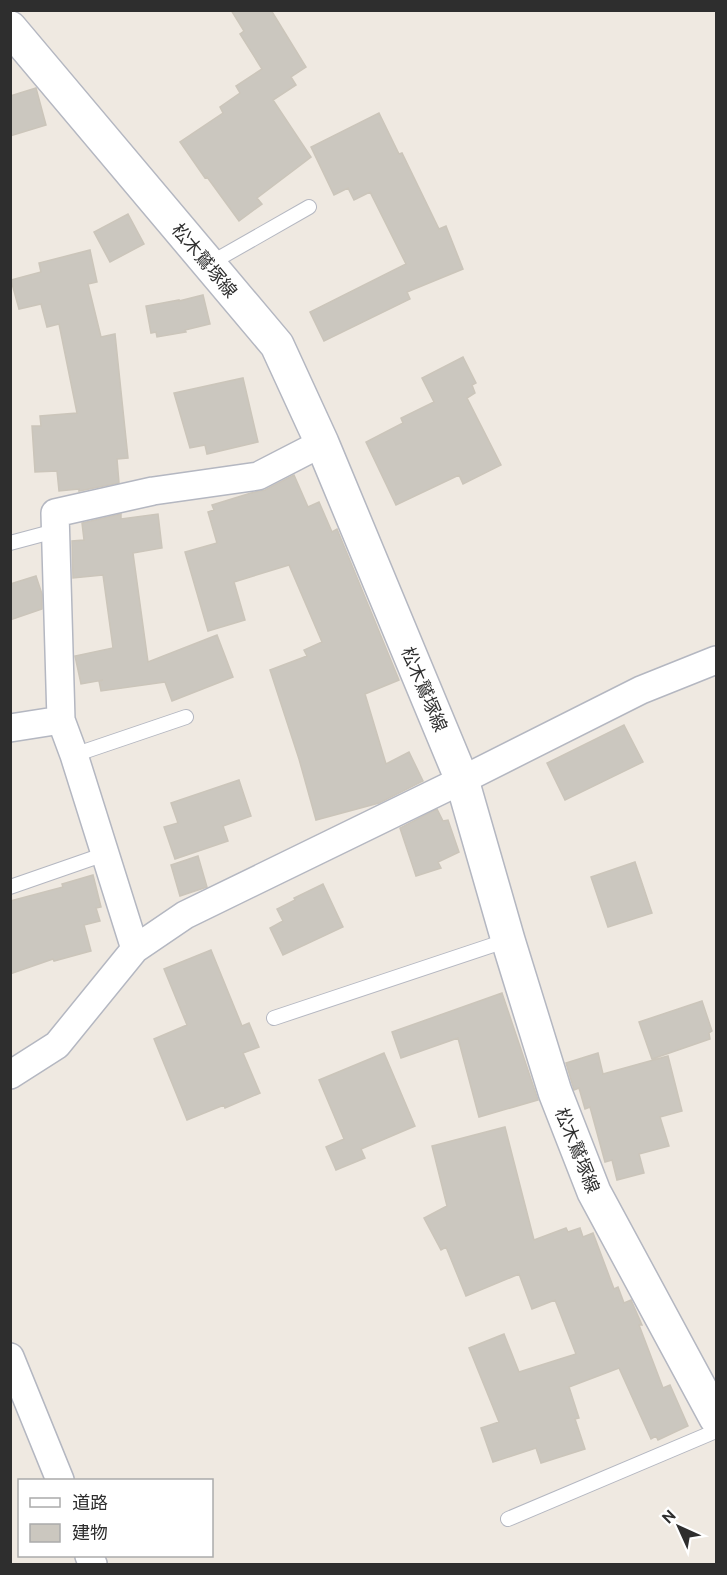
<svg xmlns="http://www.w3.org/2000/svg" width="727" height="1575" viewBox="0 0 727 1575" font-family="Ubuntu,'Noto Sans JP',sans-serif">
  <rect width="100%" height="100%" fill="#efe9e1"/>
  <!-- building -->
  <path fill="#cbc7bf" stroke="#cbc5ba" stroke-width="1.5" d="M 231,10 L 271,10 L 306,67 L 291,77 L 296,85 L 273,100 L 311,157 L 257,198 L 262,204 L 239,221 L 207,177 L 205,178 L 180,142 L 223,113 L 220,107 L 240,93 L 236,86 L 262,69 L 240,34 L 244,31 Z
    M 36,88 L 46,125 L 10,136 L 10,96 Z
    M 379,113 L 399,154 L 402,153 L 439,229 L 446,226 L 463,269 L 407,292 L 410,299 L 324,341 L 310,312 L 406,264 L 370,192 L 354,200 L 348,188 L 334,195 L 311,147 Z
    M 128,214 L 144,244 L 110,262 L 94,232 Z
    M 90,250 L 97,282 L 88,284 L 101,337 L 115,334 L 128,458 L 117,459 L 119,483 L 79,491 L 79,489 L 59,491 L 57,471 L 35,472 L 32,426 L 41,426 L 40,416 L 77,413 L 59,324 L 47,327 L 41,304 L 19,309 L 11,280 L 41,272 L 39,263 Z
    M 203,295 L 210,324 L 185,330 L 186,332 L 157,337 L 156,332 L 151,333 L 146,306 L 179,300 L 179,301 Z
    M 463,357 L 476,383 L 472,385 L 475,393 L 467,398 L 501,465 L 463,484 L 459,475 L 396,505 L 366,442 L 403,423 L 401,418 L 434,402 L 422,378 Z
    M 243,378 L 258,442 L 207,454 L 205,445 L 190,448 L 174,393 Z
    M 294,475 L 308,507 L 319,502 L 332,532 L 337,529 L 399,680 L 365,694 L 386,764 L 409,752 L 423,781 L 379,803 L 316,820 L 299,759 L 270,670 L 307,656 L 304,650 L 322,642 L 289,565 L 234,582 L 245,620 L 208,631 L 185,552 L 217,543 L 208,512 L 214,510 L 212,505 L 251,493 L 265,490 Z
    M 121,514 L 121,519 L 158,514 L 162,548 L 133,553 L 148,662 L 217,635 L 233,677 L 172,701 L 165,682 L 101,691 L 99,681 L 103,680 L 81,684 L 75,656 L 113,648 L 103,575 L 73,578 L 72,541 L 84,540 L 82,523 Z
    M 36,576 L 42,594 L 42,609 L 10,620 L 10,584 Z
    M 624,725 L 643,762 L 565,800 L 547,763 Z
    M 239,780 L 251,816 L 223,826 L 228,841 L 175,859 L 164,827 L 178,823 L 171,803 Z
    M 437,809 L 443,821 L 448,820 L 459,852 L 438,862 L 441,868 L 416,876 L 400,828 Z
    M 198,856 L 207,887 L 180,896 L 171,865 Z
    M 635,862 L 652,913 L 608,927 L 591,877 Z
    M 93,875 L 101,907 L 96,908 L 100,921 L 84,925 L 91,951 L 54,961 L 53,959 L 10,974 L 10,901 L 63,887 L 62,884 Z
    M 323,884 L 343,927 L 283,955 L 270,928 L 283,921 L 277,909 L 295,900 L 294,898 Z
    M 211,950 L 242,1026 L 249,1023 L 259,1047 L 243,1053 L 260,1093 L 225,1108 L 224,1105 L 187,1120 L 154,1039 L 187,1025 L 164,969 Z
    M 502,993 L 538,1100 L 479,1117 L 458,1038 L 401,1058 L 392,1032 Z
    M 702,1001 L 712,1031 L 709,1033 L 710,1039 L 652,1059 L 639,1022 Z
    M 384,1053 L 415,1126 L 361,1149 L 365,1158 L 336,1170 L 326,1147 L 344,1139 L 319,1080 Z
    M 598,1053 L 603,1074 L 668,1056 L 682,1111 L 660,1117 L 669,1146 L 639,1154 L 644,1173 L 617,1180 L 612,1160 L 605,1162 L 590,1107 L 585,1109 L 579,1088 L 574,1090 L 566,1063 Z
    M 505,1127 L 534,1240 L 566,1228 L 568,1232 L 580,1228 L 583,1237 L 593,1233 L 614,1289 L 618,1287 L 624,1303 L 631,1300 L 642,1325 L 639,1325 L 663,1388 L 670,1385 L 688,1426 L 658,1440 L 656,1436 L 651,1439 L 619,1368 L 569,1387 L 579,1418 L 575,1419 L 585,1449 L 541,1463 L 536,1448 L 493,1462 L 481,1428 L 499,1422 L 469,1348 L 504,1334 L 519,1372 L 576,1354 L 555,1300 L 532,1309 L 519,1274 L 466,1296 L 446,1247 L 441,1250 L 424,1218 L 447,1206 L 432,1146 Z"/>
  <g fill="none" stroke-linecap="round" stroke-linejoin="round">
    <defs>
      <path id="service" d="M 209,264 L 309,207
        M 10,543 L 55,531
        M 74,755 L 186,717
        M 10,887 L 105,854
        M 274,1018 L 508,940
        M 508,1519 L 716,1431"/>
      <path id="minor" d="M 10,728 L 61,720
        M 135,949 L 74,755 L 61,720 L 55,513 L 153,491 L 258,476 L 322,443
        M 10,1075 L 57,1045 L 135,949 L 185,915 L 462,780 L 641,690 L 716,660
        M 10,1357 L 60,1480
        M 89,1556 L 93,1564"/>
      <path id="secondary" d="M 10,28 L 277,345 L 322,443 L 462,780 L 508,940 L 555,1092 L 594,1192 L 716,1418"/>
    </defs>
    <!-- service casing -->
    <use href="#service" stroke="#b4b7c1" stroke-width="16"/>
    <!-- minor casing -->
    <use href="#minor" stroke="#b4b7c1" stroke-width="30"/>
    <!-- secondary casing -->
    <use href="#secondary" stroke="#b4b7c1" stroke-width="36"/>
    <!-- service -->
    <use href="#service" stroke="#fff" stroke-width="14"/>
    <!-- minor -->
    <use href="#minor" stroke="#fff" stroke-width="27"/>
    <!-- secondary -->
    <use href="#secondary" stroke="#fff" stroke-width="33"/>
  </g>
  <g text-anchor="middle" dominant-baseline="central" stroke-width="6" stroke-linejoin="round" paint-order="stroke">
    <!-- street labels -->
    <g font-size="18" fill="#2e2e2e" stroke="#fff">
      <text transform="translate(205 260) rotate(50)">松木鷲塚線</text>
      <text transform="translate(425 689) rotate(67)">松木鷲塚線</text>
      <text transform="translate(578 1150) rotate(68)">松木鷲塚線</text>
    </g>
  </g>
  <!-- border -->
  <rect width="727" height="1575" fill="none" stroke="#2e2e2e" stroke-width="24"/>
  <!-- legend -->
  <rect x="18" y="1479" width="195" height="78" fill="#ffffff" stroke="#ababab" stroke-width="1.5"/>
  <rect x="30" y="1498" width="30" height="9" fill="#ffffff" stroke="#ababab" stroke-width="1.5"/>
  <text x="72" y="1509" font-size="18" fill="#2e2e2e">道路</text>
  <rect x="30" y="1524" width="30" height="18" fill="#cbc7bf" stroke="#ababab" stroke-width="1.5"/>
  <text x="72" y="1539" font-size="18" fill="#2e2e2e">建物</text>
  <!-- north arrow -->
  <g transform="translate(679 1527) rotate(315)" stroke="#ffffff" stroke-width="4.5" paint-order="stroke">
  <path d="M0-4.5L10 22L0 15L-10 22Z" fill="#2e2e2e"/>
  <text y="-9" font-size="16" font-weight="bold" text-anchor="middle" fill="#2e2e2e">N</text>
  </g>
</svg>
